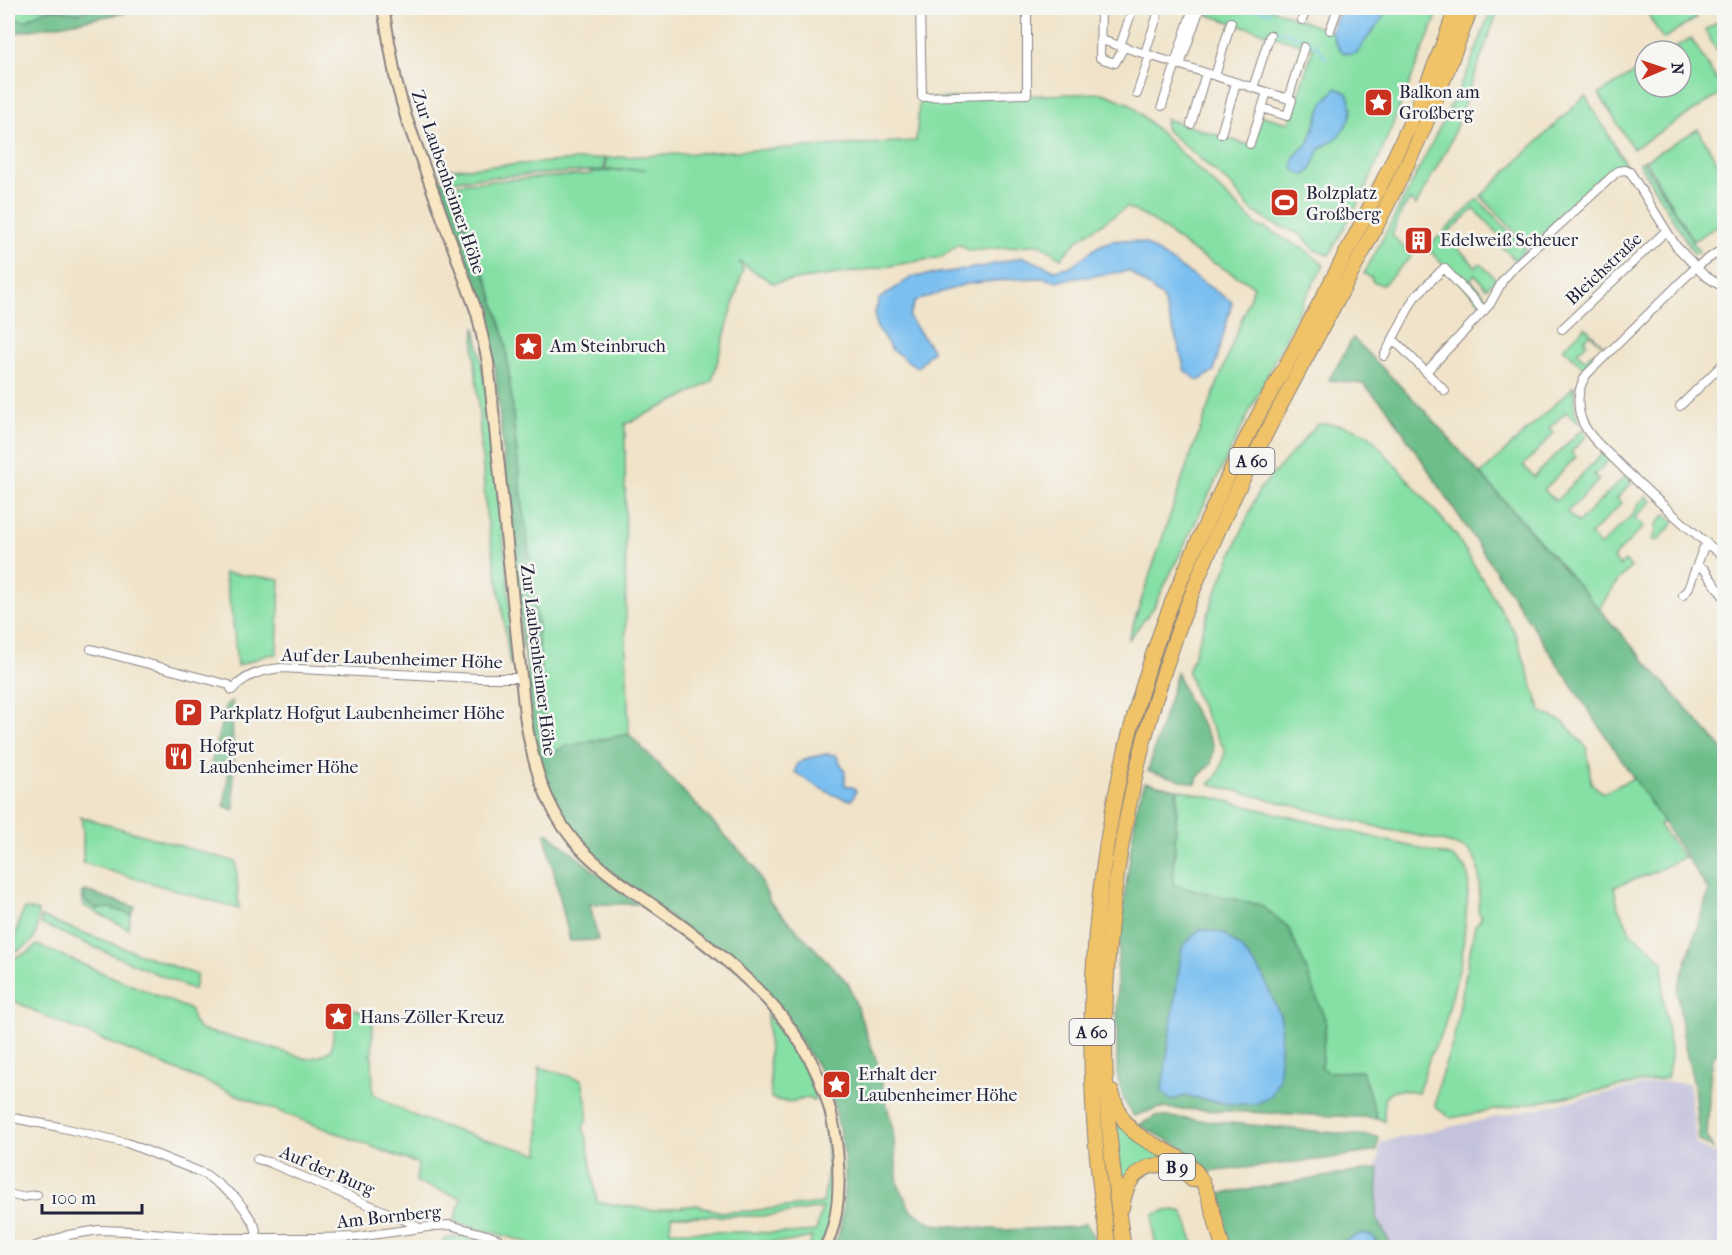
<svg xmlns="http://www.w3.org/2000/svg" width="1732" height="1255" viewBox="0 0 1732 1255" font-family="'IM FELL French Canon',serif">
  <rect width="100%" height="100%" fill="#f6f6f2"/>
  <filter id="ink" filterUnits="userSpaceOnUse"><feTurbulence type="fractalNoise" baseFrequency=".0167" numOctaves="2"/><feDisplacementMap in="SourceGraphic" scale="12" xChannelSelector="R" yChannelSelector="G"/><feConvolveMatrix kernelMatrix="1 2 1 2 8 2 1 2 1" color-interpolation-filters="sRGB"/></filter>
  <filter id="wash" filterUnits="userSpaceOnUse"><feTurbulence type="fractalNoise" baseFrequency=".008" numOctaves="4" result="noise"/><feDisplacementMap in="SourceGraphic" scale="24" xChannelSelector="R" yChannelSelector="G"/><feGaussianBlur stdDeviation="1.35" result="paint"/><feColorMatrix in="noise" values="0 0 0 0 0 0 0 0 0 0 0 0 0 0 0 0 0 1.4 0 .05"/><feComposite in="paint" operator="in"/></filter>
  <g filter="url(#wash)">
    <rect width="100%" height="100%" fill="#f0e3c9"/>
    <!-- industrial -->
    <path fill="#c3c1db" d="M 1659,1082 L 1689,1083 L 1696,1144 L 1713,1154 L 1724,1154 L 1724,1247 L 1363,1248 L 1381,1142 Z"/>
    <!-- green -->
    <path fill="#85e0a5" stroke="#548170" stroke-width="1.5" fill-rule="evenodd" d="M 8,8 L 92,8 L 83,13 L 42,12 L 25,21 L 8,17 Z
      M 1186,8 L 1270,8 L 1331,32 L 1341,8 L 1440,8 L 1379,158 L 1362,196 L 1329,255 L 1315,250 L 1302,235 L 1272,223 L 1251,210 L 1232,186 L 1165,129 L 1166,119 L 1252,146 L 1262,116 L 1289,123 L 1313,48 Z
      M 1492,8 L 1499,8 L 1450,143 L 1416,205 L 1410,200 L 1402,211 L 1392,235 L 1412,256 L 1383,285 L 1372,281 L 1372,278 L 1364,274 L 1407,193 L 1469,68 Z
      M 1644,8 L 1691,8 L 1697,18 L 1663,39 Z
      M 1724,18 L 1724,63 L 1705,30 Z
      M 1691,38 L 1724,92 L 1633,149 L 1599,94 L 1645,66 L 1645,87 L 1681,87 L 1681,51 L 1669,51 Z
      M 1103,93 L 1130,104 L 1259,227 L 1265,228 L 1307,251 L 1324,265 L 1304,300 L 1154,607 L 1128,640 L 1187,465 L 1254,286 L 1193,251 L 1153,221 L 1127,207 L 1079,239 L 1061,258 L 1040,244 L 970,251 L 958,244 L 942,257 L 860,271 L 773,283 L 739,262 L 743,269 L 712,381 L 685,396 L 625,424 L 626,645 L 629,734 L 563,747 L 551,756 L 547,744 L 536,611 L 519,473 L 505,339 L 489,285 L 451,186 L 464,183 L 592,174 L 592,172 L 646,169 L 606,170 L 606,158 L 916,141 L 919,103 L 923,99 Z
      M 1584,97 L 1586,97 L 1626,165 L 1612,167 L 1529,247 L 1481,196 Z
      M 1698,129 L 1724,173 L 1724,222 L 1693,241 L 1645,160 Z
      M 604,158 L 604,170 L 463,179 L 449,182 L 439,170 Z
      M 1643,161 L 1699,252 L 1694,254 L 1639,163 Z
      M 1478,199 L 1526,249 L 1515,260 L 1500,245 L 1504,240 L 1474,209 L 1446,235 L 1476,267 L 1480,263 L 1496,279 L 1486,288 L 1475,274 L 1470,279 L 1484,294 L 1488,303 L 1484,306 L 1427,248 Z
      M 475,326 L 488,399 L 508,581 L 513,653 L 510,666 L 501,601 L 486,513 L 474,347 Z
      M 1585,327 L 1606,348 L 1590,334 L 1584,340 L 1587,343 L 1577,352 L 1585,360 L 1592,353 L 1596,358 L 1585,369 L 1563,348 Z
      M 1574,386 L 1575,387 L 1573,393 L 1575,393 L 1575,410 L 1579,423 L 1566,412 L 1549,428 L 1554,433 L 1523,466 L 1534,477 L 1582,429 L 1587,436 L 1571,452 L 1576,457 L 1544,490 L 1556,501 L 1603,453 L 1609,460 L 1594,475 L 1599,480 L 1567,512 L 1578,523 L 1625,476 L 1632,483 L 1617,498 L 1622,503 L 1590,535 L 1600,546 L 1633,514 L 1638,505 L 1646,496 L 1652,501 L 1635,518 L 1644,526 L 1613,558 L 1620,566 L 1625,561 L 1631,567 L 1616,583 L 1599,609 L 1481,474 Z
      M 1318,424 C 1339,424 1351,425 1370,436 L 1456,535 L 1516,635 L 1541,712 L 1564,722 L 1587,748 L 1591,783 L 1603,793 L 1634,778 L 1663,821 L 1659,826 L 1684,857 L 1655,872 L 1614,887 L 1618,907 L 1631,933 L 1651,949 L 1663,962 L 1663,995 L 1671,1057 L 1667,1078 L 1451,1118 L 1435,1107 L 1439,1082 L 1453,1042 L 1475,925 L 1480,920 L 1481,916 L 1478,912 C 1479,893 1484,866 1469,851 C 1459,842 1404,833 1389,830 C 1329,815 1269,799 1209,784 C 1220,776 1223,762 1225,750 L 1209,723 L 1195,693 L 1188,672 L 1214,597 L 1259,490 Z
      M 1666,514 L 1675,522 L 1657,541 L 1652,540 L 1656,532 L 1656,525 Z
      M 224,573 L 280,579 L 277,654 L 267,655 L 237,666 L 233,621 Z
      M 1178,789 L 1453,857 L 1467,870 L 1469,882 L 1462,957 L 1443,1031 L 1430,1056 L 1418,1093 L 1402,1090 L 1392,1091 L 1384,1099 L 1384,1121 L 1377,1118 L 1362,1071 L 1328,1072 L 1321,1067 L 1326,1022 L 1305,966 L 1288,927 L 1173,885 Z
      M 81,817 L 236,862 L 239,909 L 83,863 L 83,830 Z
      M 85,891 L 84,898 L 97,909 L 111,908 L 131,915 L 128,929 L 84,906 L 81,893 Z
      M 25,909 L 38,911 C 38,937 36,944 11,953 L 20,918 Z
      M 41,917 L 197,975 L 194,990 L 41,924 Z
      M 37,945 L 191,1010 C 192,1020 193,1024 201,1030 L 248,1041 L 307,1059 L 320,1056 L 331,1050 L 338,1005 L 373,1015 L 372,1055 L 368,1055 L 372,1056 L 373,1093 C 420,1126 485,1138 539,1154 L 539,1067 L 582,1080 L 587,1106 L 587,1122 L 584,1123 L 584,1132 L 586,1134 L 597,1202 L 653,1210 L 697,1205 L 721,1212 L 750,1211 L 823,1203 L 828,1169 L 824,1107 L 835,1164 L 831,1216 L 826,1236 L 819,1247 L 809,1247 L 812,1237 L 787,1242 L 714,1242 L 714,1248 L 595,1248 L 585,1246 L 584,1248 L 538,1248 L 527,1242 L 454,1222 L 462,1198 L 416,1182 L 418,1164 L 260,1104 L 47,1017 L 8,998 L 8,960 L 29,952 ZM 822,1208 L 816,1231 L 789,1233 L 670,1231 L 671,1216 L 768,1216 Z
      M 767,1014 C 783,1033 815,1077 815,1100 L 812,1100 L 809,1097 C 797,1102 783,1103 771,1098 Z
      M 1115,1112 L 1176,1159 L 1199,1186 L 1167,1161 L 1122,1188 Z
      M 1175,1210 L 1183,1212 L 1189,1227 L 1194,1247 L 1156,1247 L 1153,1230 L 1154,1214 L 1165,1211 Z
      M 458,1236 L 502,1247 L 441,1247 L 445,1239 Z
      M 848,1244 L 951,1247 L 1034,1246 L 1034,1248 L 847,1248 Z"/>
    <!-- forest -->
    <path fill="#6cbe8a" stroke="#477062" stroke-width="1.5" d="M 92,8 L 123,8 L 125,13 L 8,34 L 8,17 L 25,21 C 32,18 40,11 48,10 C 65,7 74,19 92,8 Z
      M 432,171 L 436,173 L 448,188 L 489,285 L 505,339 L 519,473 L 536,611 L 547,744 L 550,755 L 563,747 L 629,734 L 755,867 L 770,902 L 848,983 L 877,1062 L 893,1131 L 898,1184 L 910,1209 L 932,1224 L 1003,1230 L 1076,1227 L 1086,1223 L 1093,1236 L 1093,1247 L 1034,1248 L 1034,1246 L 951,1247 L 848,1244 L 847,1247 L 832,1247 L 839,1233 L 842,1218 L 845,1178 L 844,1153 L 830,1085 L 769,995 L 612,872 L 586,850 L 569,829 L 540,770 L 534,746 L 524,645 L 522,642 L 495,369 L 486,326 L 475,290 L 430,174 Z
      M 1353,338 L 1425,411 L 1724,751 L 1724,1051 L 1714,1054 L 1710,1078 L 1707,1138 L 1714,1150 L 1699,1140 L 1694,1085 L 1685,1047 L 1677,990 L 1709,891 L 1387,408 L 1363,384 L 1329,380 Z
      M 1177,673 L 1188,700 L 1214,746 L 1211,764 L 1198,777 L 1196,784 L 1148,771 Z
      M 232,701 L 234,810 L 224,806 L 229,771 L 211,764 L 226,705 Z
      M 1145,782 L 1177,789 L 1173,885 L 1261,905 L 1288,927 L 1305,966 L 1326,1022 L 1321,1067 L 1328,1072 L 1362,1071 L 1377,1118 L 1158,1108 L 1134,1116 L 1124,1101 L 1117,1075 L 1117,969 L 1126,884 L 1137,805 Z
      M 548,833 L 608,882 L 638,904 L 590,904 L 598,940 L 570,941 L 545,834 Z
      M 85,891 L 135,907 L 131,915 L 111,908 L 97,909 L 86,902 L 84,898 Z
      M 1156,1116 L 1379,1137 L 1377,1151 L 1325,1159 L 1208,1172 L 1183,1148 L 1139,1125 Z
      M 1379,1168 L 1376,1216 L 1392,1247 L 1378,1247 L 1377,1240 L 1342,1243 L 1342,1247 L 1228,1247 L 1213,1195 Z"/>
    <!-- water -->
    <path fill="#7abff0" stroke="#4e7096" stroke-width="1.5" d="M 1341,8 L 1388,8 C 1380,25 1366,37 1357,53 C 1340,57 1337,46 1331,32 Z
      M 1336,88 L 1347,93 C 1349,98 1352,105 1352,111 C 1351,120 1341,134 1334,140 C 1329,144 1323,144 1319,151 C 1314,160 1315,168 1305,175 L 1298,173 L 1293,168 L 1294,157 L 1309,142 L 1323,103 Z
      M 1125,240 L 1144,243 L 1232,302 L 1214,371 L 1200,380 L 1198,380 L 1185,371 L 1179,347 L 1162,297 L 1129,271 L 1056,281 L 1043,278 L 1014,279 L 966,284 L 915,301 L 909,317 L 933,351 L 928,355 L 918,368 L 892,350 L 876,326 L 875,313 L 879,299 L 912,277 L 982,267 L 1023,257 L 1055,270 L 1071,266 L 1097,247 L 1111,241 Z
      M 827,754 L 836,755 L 845,772 L 845,785 L 854,788 L 856,791 L 852,800 C 836,799 808,782 795,772 L 797,764 L 808,758 Z
      M 1200,929 L 1223,933 L 1242,949 L 1262,974 L 1281,1018 L 1279,1079 L 1271,1096 L 1256,1104 L 1229,1104 L 1186,1096 L 1170,1100 L 1162,1091 L 1182,947 Z
      M 1362,1233 C 1372,1235 1376,1237 1378,1247 L 1342,1247 L 1342,1243 Z"/>
    <g fill="none" stroke-linecap="round" stroke-linejoin="round">
      <!-- stream -->
      <path stroke="#7abff0" stroke-width="2" d="M 1252,8 L 1270,13
        M 1275,29 L 1306,40
        M 1308,41 L 1317,46 L 1326,59"/>
    </g>
  </g>
  <g filter="url(#ink)">
    <g fill="none" stroke-linecap="round" stroke-linejoin="round">
      <defs>
        <path id="street" d="M 920,8 L 922,97 L 1027,94 L 1027,8
          M 1101,8 L 1100,58 L 1115,63 L 1124,47
          M 1277,9 L 1277,8
          M 1302,20 L 1307,8
          M 1330,30 L 1338,8
          M 1101,40 C 1165,60 1229,80 1292,100 L 1287,116 L 1262,108 L 1267,92
          M 1120,46 L 1133,8
          M 1145,53 L 1160,8
          M 1175,63 L 1193,8
          M 1180,65 L 1200,8
          M 1215,76 L 1231,22
          M 1253,88 L 1270,35
          M 1137,94 L 1150,55
          M 1288,99 L 1304,47
          M 1162,106 L 1176,63
          M 1191,124 L 1206,73
          M 1221,134 L 1236,83
          M 1250,144 L 1262,108
          M 1724,248 L 1696,267 L 1587,374 C 1577,388 1576,407 1583,423 C 1591,440 1610,454 1623,468 C 1656,499 1689,530 1724,557
          M 1562,329 L 1666,231
          M 1393,339 L 1445,391
          M 1384,356 L 1414,298 L 1444,268 L 1484,311
          M 1426,372 L 1490,304 L 1503,280 L 1516,265 L 1618,171 L 1625,170 L 1630,172 L 1676,246 L 1704,275 L 1724,288
          M 1680,406 L 1724,363
          M 1697,566 L 1704,569 L 1724,597
          M 1683,595 L 1688,589 L 1703,549 L 1707,544
          M 91,649 L 229,685 L 232,690 C 244,675 262,670 281,668 L 476,678 L 521,678
          M 8,1117 L 59,1127 L 127,1143 L 205,1174 L 236,1198 L 245,1210 L 255,1226 L 259,1248
          M 257,1159 L 268,1162 L 407,1221 L 416,1226 L 417,1228
          M 8,1194 L 21,1197 L 37,1195
          M 316,1238 L 317,1248
          M 30,1248 L 68,1235 L 99,1230 L 128,1231 L 212,1238 L 316,1238 L 357,1237 L 435,1226 L 450,1225 L 487,1235 L 520,1248"/>
        <path id="secondary" d="M 383,8 L 396,81 L 406,117 L 477,313 L 488,362 L 525,715 C 532,761 544,805 574,841 C 599,870 632,890 663,912 C 747,972 827,1039 837,1149 C 840,1182 840,1218 825,1248"/>
        <path id="highway" d="M 1112,1092 C 1122,1128 1134,1135 1167,1151 C 1176,1156 1187,1161 1194,1169 C 1209,1185 1216,1226 1223,1248
          M 1122,1208 C 1124,1198 1125,1189 1131,1181 C 1146,1159 1176,1161 1192,1180
          M 1109,1248 C 1074,1042 1091,825 1162,628 C 1187,562 1217,498 1248,435 C 1265,402 1284,369 1302,336 C 1359,230 1417,122 1456,8
          M 1124,1248 C 1112,1174 1104,1099 1105,1024 C 1108,842 1154,665 1232,501 C 1291,378 1363,261 1420,137 C 1439,94 1455,51 1471,8"/>
      </defs>
      <!-- street casing -->
      <use href="#street" stroke="#898282" stroke-width="10"/>
      <!-- secondary casing -->
      <use href="#secondary" stroke="#898282" stroke-width="14"/>
      <!-- highway casing -->
      <use href="#highway" stroke="#898282" stroke-width="16"/>
      <!-- street -->
      <use href="#street" stroke="#fff" stroke-width="8"/>
      <!-- secondary -->
      <use href="#secondary" stroke="#f9e7c3" stroke-width="10"/>
      <!-- highway -->
      <use href="#highway" stroke="#f0c369" stroke-width="14"/>
    </g>
  </g>
  <!-- icons -->
  <defs>
    <symbol id="sight-square" viewBox="-11 -11 22 22"><rect x="-9" y="-9" width="18" height="18" rx="4" fill="#c8321e" stroke="#f6f6f2"/><path d="M0-6L1.8-2.2L6-1.7L2.9 1.2L3.7 5.4L0 3.3L-3.7 5.4L-2.9 1.2L-6-1.7L-1.8-2.2Z" fill="#fff"/></symbol>
    <symbol id="stadium-square" viewBox="-11 -11 22 22"><rect x="-9" y="-9" width="18" height="18" rx="4" fill="#c8321e" stroke="#f6f6f2"/><path d="M0-5a6.5 5 0 1 0 0 10a6.5 5 0 1 0 0-10ZM-3.5-1.8h7v3.6h-7Z" fill="#fff"/></symbol>
    <symbol id="building-square" viewBox="-11 -11 22 22"><rect x="-9" y="-9" width="18" height="18" rx="4" fill="#c8321e" stroke="#f6f6f2"/><path d="M-4-6H4V6H1V3H-1V6H-4ZM-2.5-4.3h1.7v1.8h-1.7ZM.8-4.3h1.7v1.8H.8ZM-2.5-1h1.7V.8h-1.7ZM.8-1h1.7V.8H.8Z" fill="#fff"/></symbol>
    <symbol id="parking-square" viewBox="-11 -11 22 22"><rect x="-9" y="-9" width="18" height="18" rx="4" fill="#c8321e" stroke="#f6f6f2"/><path d="M-3.5-5.5H1a3.5 3.5 0 0 1 0 7H-1V5.5H-3.5ZM-1-3.4V-.6H.8a1.4 1.4 0 0 0 0-2.8Z" fill="#fff"/></symbol>
    <symbol id="restaurant-square" viewBox="-11 -11 22 22"><rect x="-9" y="-9" width="18" height="18" rx="4" fill="#c8321e" stroke="#f6f6f2"/><path d="M-5-6h1v4h1v-4h1v4h1v-4h1v5L-1.5 .5V6h-2V.5L-5-1ZM5-6V6H3V1.5H1.5Q1.5-4 5-6Z" fill="#fff"/></symbol>
  </defs>
  <g fill-rule="evenodd">
    <use href="#sight-square" x="1362" y="86" width="33" height="33"/>
    <use href="#stadium-square" x="1268" y="186" width="33" height="33"/>
    <use href="#building-square" x="1402" y="224" width="33" height="33"/>
    <use href="#sight-square" x="512" y="330" width="33" height="33"/>
    <use href="#parking-square" x="172" y="696" width="33" height="33"/>
    <use href="#restaurant-square" x="162" y="740" width="33" height="33"/>
    <use href="#sight-square" x="322" y="1000" width="33" height="33"/>
    <use href="#sight-square" x="820" y="1068" width="33" height="33"/>
  </g>
  <g text-anchor="middle" dominant-baseline="central" stroke-width="5" stroke-linejoin="round" paint-order="stroke">
    <!-- shield labels -->
    <g fill="#f6f6f2" stroke="#626272" stroke-width="1.5">
      <rect x="1229.5" y="448" width="45" height="26" rx="4.5"/>
      <rect x="1069.5" y="1019" width="45" height="26" rx="4.5"/>
      <rect x="1159" y="1154" width="36" height="26" rx="4.5"/>
    </g>
    <g font-size="16" font-weight="bold" fill="#22223b">
      <text x="1252" y="461">A 60</text>
      <text x="1092" y="1032">A 60</text>
      <text x="1177" y="1167">B 9</text>
    </g>
    <!-- poi labels -->
    <g font-size="18" fill="#22223b" stroke="#f6f6f2" text-anchor="start">
      <text x="1399" y="92">Balkon am<tspan x="1399" dy="21">Großberg</tspan></text>
      <text x="1306" y="193">Bolzplatz<tspan x="1306" dy="21">Großberg</tspan></text>
      <text x="1440" y="240">Edelweiß Scheuer</text>
      <text x="550" y="346">Am Steinbruch</text>
      <text x="209" y="713">Parkplatz Hofgut Laubenheimer Höhe</text>
      <text x="199" y="746">Hofgut<tspan x="199" dy="21">Laubenheimer Höhe</tspan></text>
      <text x="360" y="1017">Hans-Zöller-Kreuz</text>
      <text x="858" y="1074">Erhalt der<tspan x="858" dy="21">Laubenheimer Höhe</tspan></text>
    </g>
    <!-- street labels -->
    <g font-size="18" fill="#22223b" stroke="#f6f6f2">
      <text transform="translate(448 182) rotate(71)">Zur Laubenheimer Höhe</text>
      <text transform="translate(1604 269) rotate(-43)">Bleichstraße</text>
      <text transform="translate(392 659) rotate(2)">Auf der Laubenheimer Höhe</text>
      <text transform="translate(538 660) rotate(83)">Zur Laubenheimer Höhe</text>
      <text transform="translate(327 1171) rotate(23)">Auf der Burg</text>
      <text transform="translate(389 1217) rotate(-6)">Am Bornberg</text>
    </g>
  </g>
  <!-- margin -->
  <rect width="1732" height="1255" fill="none" stroke="#f6f6f2" stroke-width="30"/>
  <!-- north arrow -->
  <g transform="translate(1663 69) rotate(88)"><circle r="28" fill="#f6f6f2" stroke="#a1a1a9" stroke-width="1.5"/>
  <path d="M0-4.5L10 22L0 15L-10 22Z" fill="#c8321e"/>
  <text y="-9" font-size="16" font-weight="bold" text-anchor="middle" fill="#22223b">N</text>
  </g>
  <!-- scale -->
  <path d="M42 1204v9h100v-9" fill="none" stroke="#22223b" stroke-width="3"/>
  <text x="51" y="1204" font-size="18" fill="#22223b" stroke="#f6f6f2" stroke-width="4.5" paint-order="stroke">100 m</text>
</svg>
